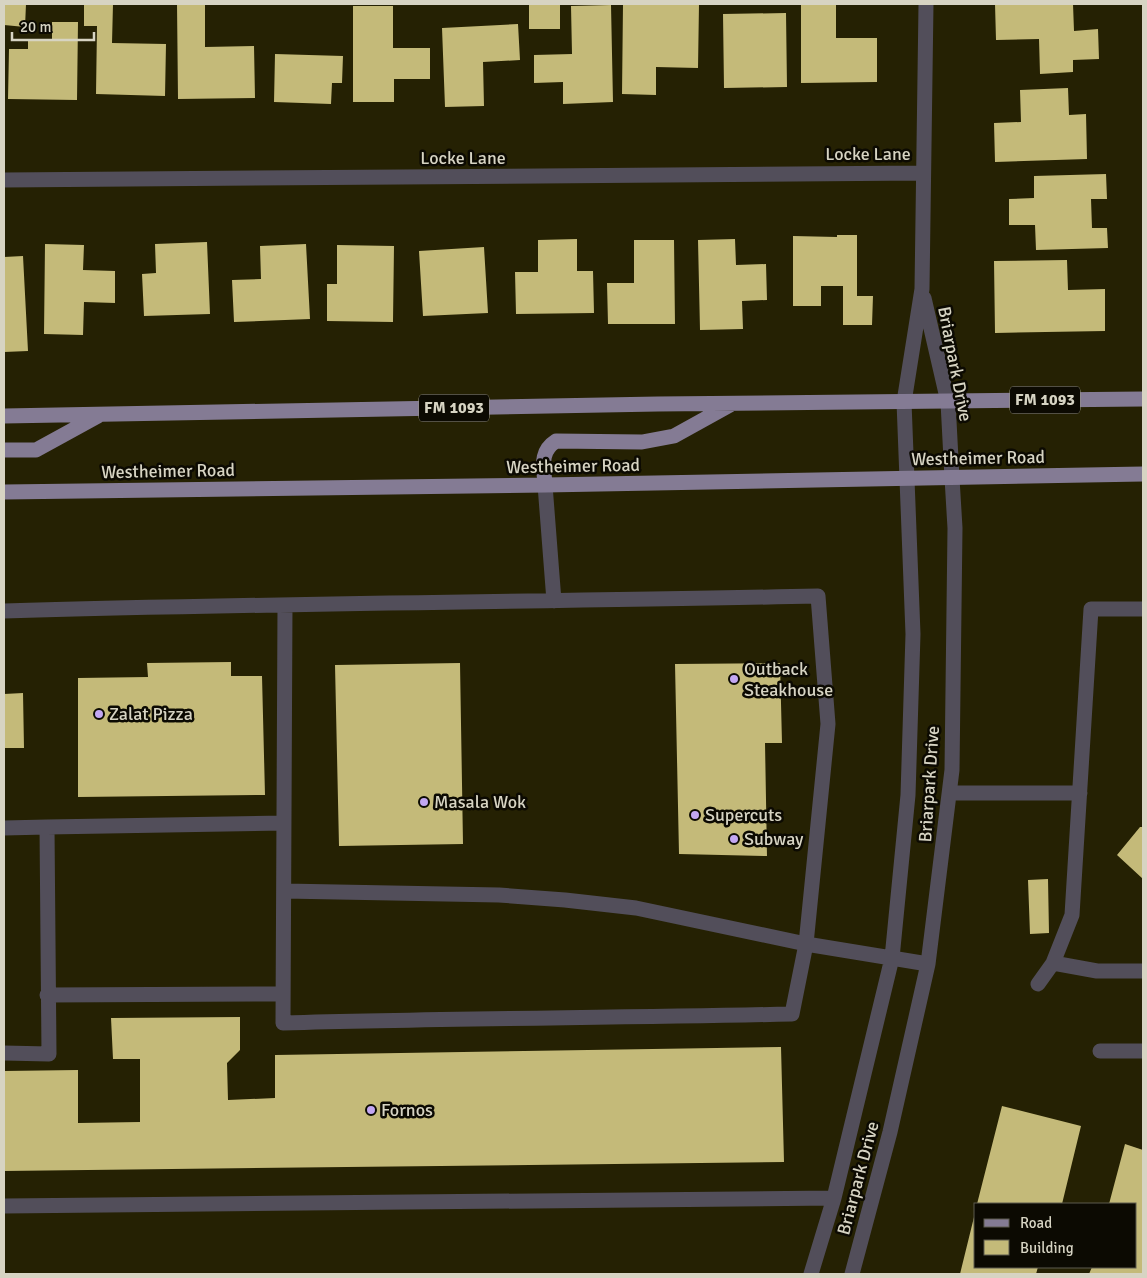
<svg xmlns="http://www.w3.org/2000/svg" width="1147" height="1278" viewBox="0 0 1147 1278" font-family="Signika,sans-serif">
  <rect width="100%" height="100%" fill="#252103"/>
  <!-- building -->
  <path fill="#c4ba79" d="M 4,4 L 26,4 L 25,27 L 4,25 Z
    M 84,4 L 113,4 L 112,43 L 166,44 L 165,96 L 96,94 L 97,26 L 84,26 Z
    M 177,4 L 205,4 L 205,47 L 254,46 L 255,98 L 178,99 Z
    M 529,4 L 560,4 L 560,29 L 529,29 Z
    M 623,4 L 699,4 L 698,68 L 656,67 L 656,95 L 622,94 Z
    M 801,4 L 836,4 L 836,38 L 877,38 L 877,82 L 801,83 Z
    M 995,4 L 1073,4 L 1074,31 L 1098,29 L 1099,59 L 1073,60 L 1073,72 L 1040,74 L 1039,39 L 996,40 Z
    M 611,5 L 613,102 L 563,104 L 563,82 L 534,83 L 534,55 L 572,54 L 571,6 Z
    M 353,6 L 393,6 L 393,48 L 430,48 L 430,79 L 394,79 L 394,102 L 353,102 Z
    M 786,13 L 787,87 L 724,88 L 723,14 Z
    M 52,22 L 78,22 L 77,100 L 8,99 L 9,49 L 28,49 L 28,40 L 52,40 Z
    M 518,24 L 520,60 L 483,62 L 484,106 L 445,107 L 442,28 Z
    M 275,54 L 343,56 L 342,83 L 332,83 L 331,104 L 274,102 Z
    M 1068,88 L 1069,115 L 1086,114 L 1087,159 L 995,162 L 994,123 L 1021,122 L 1020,90 Z
    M 1106,174 L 1107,199 L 1091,199 L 1092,228 L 1107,228 L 1108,248 L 1036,250 L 1035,225 L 1009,225 L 1009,199 L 1034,198 L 1034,176 Z
    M 837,235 L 857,235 L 857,296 L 873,296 L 872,325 L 843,325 L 843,286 L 821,286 L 821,306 L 793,306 L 793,236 L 837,237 Z
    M 577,239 L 577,271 L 593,271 L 594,313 L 516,314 L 515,272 L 538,272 L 538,240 Z
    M 735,239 L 736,265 L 766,264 L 767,300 L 742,301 L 743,329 L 700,330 L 698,240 Z
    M 634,240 L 674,240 L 675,324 L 608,324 L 607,283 L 634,283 Z
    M 207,242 L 210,314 L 144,316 L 142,274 L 156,273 L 155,244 Z
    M 45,244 L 84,245 L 83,270 L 115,271 L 115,303 L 84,302 L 83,335 L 44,334 Z
    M 306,244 L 310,319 L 234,322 L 232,280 L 261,279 L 260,246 Z
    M 337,245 L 394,246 L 393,322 L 327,321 L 327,284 L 337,284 Z
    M 484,247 L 488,313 L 423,316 L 419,251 Z
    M 23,256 L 28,351 L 4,352 L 4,257 Z
    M 1067,260 L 1068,290 L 1105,289 L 1105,331 L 995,333 L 994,261 Z
    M 231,662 L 231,676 L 262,676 L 265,795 L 78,797 L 78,678 L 148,677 L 147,663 Z
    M 460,663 L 463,844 L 339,846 L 335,665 Z
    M 780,663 L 782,743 L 765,743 L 767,856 L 679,854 L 675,664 Z
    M 23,693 L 24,748 L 4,748 L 4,694 Z
    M 1140,827 L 1143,827 L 1143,879 L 1117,855 Z
    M 1048,879 L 1049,933 L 1030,934 L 1028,880 Z
    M 240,1017 L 240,1050 L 227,1063 L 228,1100 L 275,1098 L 275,1055 L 781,1047 L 784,1162 L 4,1171 L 4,1071 L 78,1070 L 78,1123 L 140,1122 L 140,1059 L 113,1059 L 111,1018 Z
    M 1002,1106 L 1081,1126 L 1062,1204 L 977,1204 Z
    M 1125,1144 L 1143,1150 L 1143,1274 L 1089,1274 L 1092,1267 L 1136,1267 L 1136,1204 L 1109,1204 Z
    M 975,1213 L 976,1267 L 1038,1267 L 1036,1274 L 960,1274 Z"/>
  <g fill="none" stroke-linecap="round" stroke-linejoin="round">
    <!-- minor -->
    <path stroke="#524e5a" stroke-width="15" d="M 4,180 L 923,173
      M 545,485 L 554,601
      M 4,611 C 275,603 547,602 818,596 L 828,724 L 806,944 L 792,1014 C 622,1018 453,1018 283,1023 L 285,605
      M 950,793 L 1080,793
      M 47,827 L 284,823
      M 4,828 L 47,827 L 49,1054 L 4,1053
      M 284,891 L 499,895 L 565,900 L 636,908 L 806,944 L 928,964
      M 1053,963 L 1097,971 L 1143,971
      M 1038,984 L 1053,963 L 1072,915 L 1091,609 L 1143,609
      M 47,995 L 283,994
      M 1100,1051 L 1143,1051
      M 4,1206 L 834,1198
      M 811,1274 L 834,1198 L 892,958 L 908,795 L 913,634 L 904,402 L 922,289 L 926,4
      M 852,1274 L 890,1132 L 928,964 L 952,770 L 955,528 L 952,478 L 948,402 L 924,298"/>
    <!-- major -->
    <path stroke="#847b94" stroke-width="15" d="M 4,416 L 658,404 L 1143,399
      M 4,450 L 36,450 L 98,416
      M 545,485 C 544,467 539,452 556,441 L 642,442 L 674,436 L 730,405
      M 4,492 L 545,485 L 1143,474"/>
  </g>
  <!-- markers -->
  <g fill="#c3a7f2" stroke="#0c0a02" stroke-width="2">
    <circle cx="734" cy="679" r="5"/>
    <circle cx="99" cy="714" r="5"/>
    <circle cx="424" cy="802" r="5"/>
    <circle cx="695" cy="815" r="5"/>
    <circle cx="734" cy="839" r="5"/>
    <circle cx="371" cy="1110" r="5"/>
  </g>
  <g text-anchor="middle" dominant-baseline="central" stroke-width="5" stroke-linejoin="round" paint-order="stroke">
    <!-- shield labels -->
    <g fill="#0c0a02" stroke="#9a9789" stroke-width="1">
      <rect x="1010" y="386.5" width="70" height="27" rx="4"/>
      <rect x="419" y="394.5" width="70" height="27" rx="4"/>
    </g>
    <g font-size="16" font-weight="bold" fill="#d7d4c3">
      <text x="1045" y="400">FM 1093</text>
      <text x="454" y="408">FM 1093</text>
    </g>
    <!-- street labels -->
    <g font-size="18" fill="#d7d4c3" stroke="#0c0a02">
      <text x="868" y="154">Locke Lane</text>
      <text x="463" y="158">Locke Lane</text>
      <text transform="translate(955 364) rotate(79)">Briarpark Drive</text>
      <text transform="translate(978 458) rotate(-1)">Westheimer Road</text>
      <text transform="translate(573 466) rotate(-1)">Westheimer Road</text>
      <text transform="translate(168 471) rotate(-1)">Westheimer Road</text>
      <text transform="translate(929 784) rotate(-86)">Briarpark Drive</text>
      <text transform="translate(858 1178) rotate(-75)">Briarpark Drive</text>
    </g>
    <!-- poi labels -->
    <g font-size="18" fill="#d7d4c3" stroke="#0c0a02" text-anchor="start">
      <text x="744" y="669">Outback<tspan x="744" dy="21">Steakhouse</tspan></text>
      <text x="109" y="714">Zalat Pizza</text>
      <text x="434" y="802">Masala Wok</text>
      <text x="705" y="815">Supercuts</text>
      <text x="744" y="839">Subway</text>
      <text x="381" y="1110">Fornos</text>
    </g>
  </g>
  <!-- border -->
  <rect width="1147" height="1278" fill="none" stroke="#d7d4c3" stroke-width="10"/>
  <!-- legend -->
  <rect x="974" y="1203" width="162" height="65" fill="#0c0a02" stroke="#5d5b4f"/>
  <rect x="984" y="1219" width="25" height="8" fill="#847b94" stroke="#5d5b4f"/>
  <text x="1020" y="1228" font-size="15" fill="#d7d4c3">Road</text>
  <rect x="984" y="1240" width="25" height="15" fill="#c4ba79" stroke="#5d5b4f"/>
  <text x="1020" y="1253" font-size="15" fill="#d7d4c3">Building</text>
  <!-- scale -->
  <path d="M12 32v8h82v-8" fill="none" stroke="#d7d4c3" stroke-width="2.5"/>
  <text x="20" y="32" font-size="15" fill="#d7d4c3" stroke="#0c0a02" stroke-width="4" paint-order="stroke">20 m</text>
</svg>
